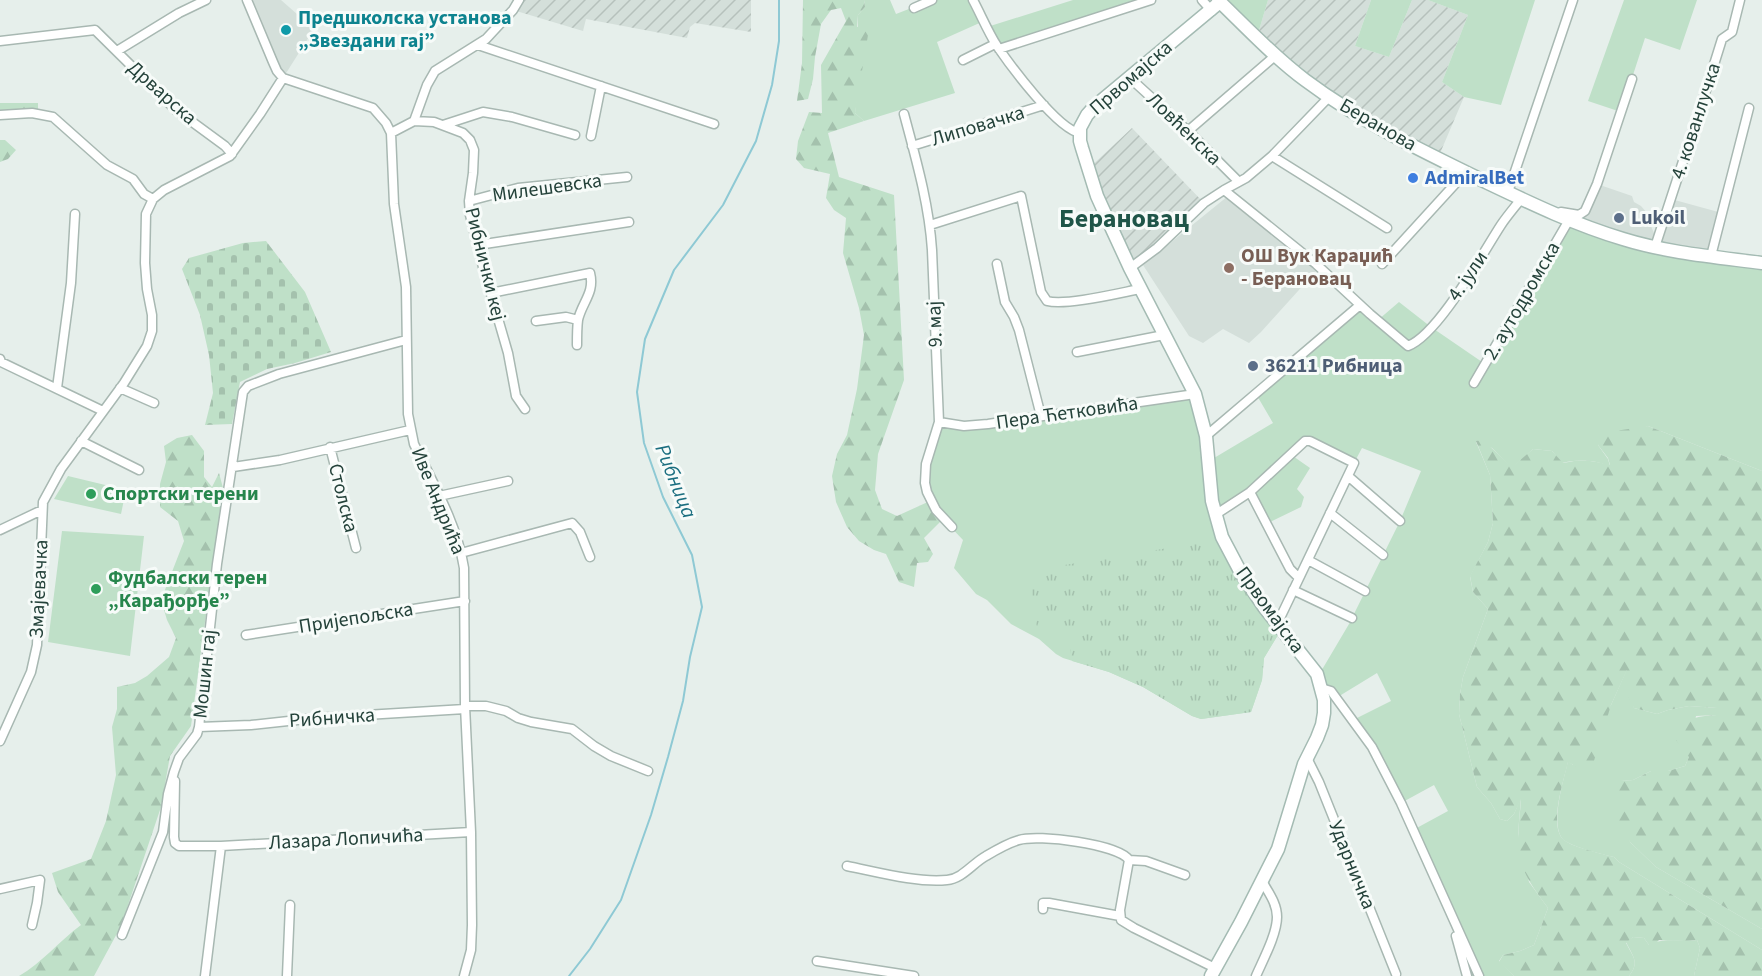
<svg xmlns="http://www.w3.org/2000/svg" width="1762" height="976" viewBox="0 0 1762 976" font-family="'Source Sans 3',sans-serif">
  <defs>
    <pattern id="industrial-furrows" width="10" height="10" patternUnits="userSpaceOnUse" patternTransform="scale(1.5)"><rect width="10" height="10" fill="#d4dfda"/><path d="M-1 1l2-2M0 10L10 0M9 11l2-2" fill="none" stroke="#b6c1bc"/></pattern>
    <pattern id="forest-firs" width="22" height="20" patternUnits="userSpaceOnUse" patternTransform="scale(1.5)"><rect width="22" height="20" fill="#bfe0c8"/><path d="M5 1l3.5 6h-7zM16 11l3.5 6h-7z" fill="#a4c1ad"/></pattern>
    <pattern id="cemetery-stones" width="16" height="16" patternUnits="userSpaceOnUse" patternTransform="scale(1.5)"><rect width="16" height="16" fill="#bfe0c8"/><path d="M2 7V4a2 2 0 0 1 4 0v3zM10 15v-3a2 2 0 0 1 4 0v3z" fill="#a4c1ad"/></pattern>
    <pattern id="park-tufts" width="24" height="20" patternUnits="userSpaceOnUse" patternTransform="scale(1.5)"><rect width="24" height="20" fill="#bfe0c8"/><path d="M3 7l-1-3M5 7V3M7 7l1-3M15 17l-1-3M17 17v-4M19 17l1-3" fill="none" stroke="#a4c1ad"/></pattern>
  </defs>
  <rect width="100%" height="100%" fill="#e6efeb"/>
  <!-- built -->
  <path fill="#d4dfda" d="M 247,0 L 281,0 L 314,29 L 283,78 Z
    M 1597,184 L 1632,196 L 1634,202 L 1641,206 L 1647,213 L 1650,224 L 1654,233 L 1658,235 L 1671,199 L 1722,213 L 1711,256 L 1582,225 Z
    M 1228,196 L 1317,270 L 1261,332 L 1249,343 L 1223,329 L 1203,343 L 1189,336 L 1143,265 Z"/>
  <!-- industrial -->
  <path fill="url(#industrial-furrows)" d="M 519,0 L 751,0 L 751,32 L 695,23 L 690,27 L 687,38 L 586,19 L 583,31 L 513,10 Z
    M 1268,0 L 1371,0 L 1355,46 L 1389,57 L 1412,0 L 1428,0 L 1468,15 L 1442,82 L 1464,97 L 1438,158 L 1375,124 L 1257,37 Z
    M 1132,128 L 1204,203 L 1130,268 L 1088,169 Z"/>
  <!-- grass -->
  <path fill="#bfe0c8" d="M 864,0 L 890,0 L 896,14 L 932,0 L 973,0 L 984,21 L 937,42 L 955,93 L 864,121 L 855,113 L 857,94 L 858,15 L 865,7 Z
    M 1073,0 L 1148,0 L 999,49 L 987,27 Z
    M 1218,0 L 1268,0 L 1257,37 Z
    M 1371,0 L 1412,0 L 1389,57 L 1355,46 Z
    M 1428,0 L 1535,0 L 1501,105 L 1464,97 L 1442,82 L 1468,15 Z
    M 1624,0 L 1697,0 L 1680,50 L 1645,38 L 1621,112 L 1588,101 Z
    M 1569,220 L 1624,239 L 1762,263 L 1762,471 L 1648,426 L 1598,445 L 1608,459 L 1610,466 C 1591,460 1582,459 1562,463 L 1552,451 L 1533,449 L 1512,468 L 1492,448 L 1476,442 L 1490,475 L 1493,523 L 1488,542 L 1470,577 L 1473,592 L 1488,609 L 1463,677 L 1460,694 L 1459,714 L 1477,787 L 1491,803 L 1500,819 L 1507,821 L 1514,814 L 1521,797 L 1518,834 L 1529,882 L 1548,908 L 1534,945 L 1520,951 L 1503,955 L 1499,961 L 1514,976 L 1467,976 L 1450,913 L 1413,830 L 1448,811 L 1434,785 L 1401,803 L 1353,720 L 1391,701 L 1377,673 L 1341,695 L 1335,696 L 1317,674 L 1323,668 L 1349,624 L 1400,521 L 1421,471 L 1362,448 L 1354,463 L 1310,441 L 1290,454 L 1310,468 L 1297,489 L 1304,497 L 1301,507 L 1266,524 L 1249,492 L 1216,515 L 1223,539 L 1281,630 L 1264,658 L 1262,680 L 1251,712 L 1201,719 L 1192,716 L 1143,687 L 1109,672 L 1063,658 L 1056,654 L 1039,639 L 1011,624 L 987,600 L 976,594 L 954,568 L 963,540 L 943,519 L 925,483 L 939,422 L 953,426 L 1195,394 L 1209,461 L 1273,423 L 1256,394 L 1360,305 L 1378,320 L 1399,302 L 1431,327 L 1485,364 Z
    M 68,476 L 126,490 L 121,514 L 54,499 Z
    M 62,531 L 144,536 L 130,656 L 48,642 Z
    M 1627,669 L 1634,708 L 1657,714 L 1668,710 L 1689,706 L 1718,708 L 1717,715 L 1696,716 L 1689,757 L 1685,766 L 1668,771 L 1651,771 L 1633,780 L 1621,781 L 1630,842 L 1656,867 L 1762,929 L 1762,950 L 1619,862 L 1614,857 C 1601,854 1576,848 1565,841 C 1548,829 1564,779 1568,761 L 1573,765 L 1611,705 Z
    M 1633,937 L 1644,938 L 1649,945 C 1666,936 1679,943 1697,940 L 1700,948 L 1694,976 L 1629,976 C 1640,962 1633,957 1626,942 Z"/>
  <!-- forest -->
  <path fill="url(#forest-firs)" d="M 803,0 L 864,0 L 865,7 L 858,15 L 857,27 L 866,24 L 869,29 L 855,113 L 864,121 L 828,133 L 839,177 L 894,195 L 904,380 L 878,454 L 875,490 L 882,509 L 897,516 L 930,501 L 943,519 L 924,538 L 933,554 L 928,562 L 917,563 L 914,587 L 899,582 L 886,554 L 874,550 L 859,541 L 847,527 L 836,502 L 832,476 L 837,454 L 847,435 L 857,389 L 864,335 L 859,308 L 843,253 L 846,218 L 834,210 L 826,198 L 830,174 L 804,168 L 796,159 L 798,141 L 809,112 L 822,113 L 821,65 L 846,21 L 841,8 L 831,10 L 821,24 L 815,57 L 813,79 L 808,99 L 797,101 L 802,63 Z
    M 0,103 L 38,103 L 38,114 L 0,112 Z
    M 0,140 L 5,140 L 16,150 L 8,159 L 0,162 Z
    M 1648,426 L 1762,471 L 1762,929 L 1656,867 L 1630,842 L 1618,819 L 1612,796 L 1621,781 L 1633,780 L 1651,771 L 1668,771 L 1685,766 L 1689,757 L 1676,740 C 1687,717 1692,717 1717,715 L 1717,708 L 1689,706 L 1668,710 L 1657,714 L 1634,708 L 1627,694 L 1627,670 L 1611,705 L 1593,764 L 1580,769 L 1568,762 C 1564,780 1548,827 1564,840 C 1572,847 1603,854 1614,857 L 1619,862 L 1762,950 L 1762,976 L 1694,976 L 1700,948 L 1697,940 C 1684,942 1672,940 1659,940 L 1654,945 L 1649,945 L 1644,938 L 1633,937 L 1626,943 C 1633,957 1640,962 1629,976 L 1514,976 L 1499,962 L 1503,955 L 1520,951 L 1534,945 L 1548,908 C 1537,893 1526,879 1521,862 C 1515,843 1520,819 1521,799 L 1514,814 L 1507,821 L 1500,819 L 1491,803 L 1477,787 L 1459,714 L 1460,694 L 1463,677 L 1488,609 L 1473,592 L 1470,576 L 1488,542 L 1493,523 L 1490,475 L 1476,441 L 1483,440 L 1512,467 L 1533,449 L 1552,451 L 1563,463 C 1583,459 1589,460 1610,465 L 1608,458 L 1598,445 L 1603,437 L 1615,431 Z
    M 192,435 L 204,451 L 204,477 L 212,487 L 219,473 L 223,488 L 191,726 L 170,756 L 161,807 L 121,926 L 94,976 L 19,976 C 42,963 59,941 81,925 L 58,892 L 52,873 L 91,859 L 106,821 L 116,775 L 112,727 L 117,709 L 117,687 L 135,683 L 147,676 L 169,657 L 176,638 L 167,620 L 161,600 L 184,541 L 178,521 L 160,507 L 160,484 L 166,462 L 164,446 L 177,438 Z"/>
  <!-- cemetery -->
  <path fill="url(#cemetery-stones)" d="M 266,241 L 305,292 L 331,352 L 295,363 L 267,369 L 240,382 L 232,424 L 205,425 L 213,393 L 209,355 L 200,315 L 182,269 L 189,258 L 243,243 Z"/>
  <!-- park -->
  <path fill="url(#park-tufts)" d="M 1223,539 L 1281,630 L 1264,658 L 1262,680 L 1251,712 L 1201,719 L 1192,716 L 1143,687 L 1109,672 L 1072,661 L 1067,630 L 1038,634 L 1028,571 Z"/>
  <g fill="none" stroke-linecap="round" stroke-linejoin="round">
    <!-- stream -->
    <path stroke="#8ec9d4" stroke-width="2" d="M 569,976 L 590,949 L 621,900 L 651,815 L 668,757 L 683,701 L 690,657 L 702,607 L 692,555 L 663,497 L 644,443 L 637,392 L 645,339 L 674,270 L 723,205 L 756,141 L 772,85 L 779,41 L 779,0"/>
    <defs>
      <path id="minor" d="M 247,0 L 273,62 L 277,71 L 283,78 L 373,108 L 386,123 L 391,133 L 394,204 L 406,287 L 408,414 L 414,444 C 433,483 457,524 464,568 L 465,706 L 471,832 L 472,925 L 471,950 L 464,976
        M 973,0 C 981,15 988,32 997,46 C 1010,65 1058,130 1080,133
        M 1202,0 L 1212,11
        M 914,8 L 932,0
        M 0,41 L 95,30 L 176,110 L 225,146 L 232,154
        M 478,45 L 714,124
        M 999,49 L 1151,0
        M 117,51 L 179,13 L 206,0
        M 963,60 L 995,44
        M 1130,78 L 1188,131 L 1238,181
        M 904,114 C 916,159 929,204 932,250 L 939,422 L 926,464 L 925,483 L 927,492 L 936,510 L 952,527
        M 0,115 L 32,113 L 53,117 L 107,165 L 133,179 L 144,194 L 153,199
        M 414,121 L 434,122 L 463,133 L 470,140 L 474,150 L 473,173 L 469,201 L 470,215 L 483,267 L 508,353 L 516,396 L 525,409
        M 443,125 L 483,112 L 512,117 L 575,135
        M 1188,131 L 1276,55
        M 391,133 L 414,121 L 427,85 L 435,71 L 486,39 L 513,10 L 519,0
        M 591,136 L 601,86
        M 912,146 L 1044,105
        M 1272,156 L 1387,228
        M 1224,190 L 1316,264 L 1370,314 L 1408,346 C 1439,334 1482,254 1501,225 C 1507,216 1514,208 1521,199
        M 1508,192 L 1573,0
        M 469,201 L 518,188 L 627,177
        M 1561,212 L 1579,215 L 1585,211 L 1597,184 L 1632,79
        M 930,225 L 1021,196 L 1041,292 L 1047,301 C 1066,306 1119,293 1140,289
        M 478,245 L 629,222
        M 1655,247 L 1702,103 L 1722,39 L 1732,32 L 1740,0
        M 1711,256 L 1749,108
        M 997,264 L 1005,302 L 1014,317 L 1019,330 L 1041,416
        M 1382,264 L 1466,172
        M 1130,268 L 1157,248 L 1204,203 L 1224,190 L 1246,178 L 1272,156 L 1329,97
        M 491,293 L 590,273 C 595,293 582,302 578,320 C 577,328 577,337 577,345
        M 536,321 L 566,317 L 578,320
        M 1077,352 L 1164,335
        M 0,359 L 1,362 L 103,411
        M 1474,383 L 1569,220
        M 57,388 L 71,283 L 75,214
        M 120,388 L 154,403
        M 939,422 L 964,426 L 988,424 L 1195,394
        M 1206,436 L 1360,305
        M 81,441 L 139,470
        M 330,447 L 356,548
        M 233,467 L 280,460 L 410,430
        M 1348,476 L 1400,521
        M 1250,492 L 1290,569 L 1299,578
        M 439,496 L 508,481
        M 1330,513 L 1383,555
        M 1215,515 L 1250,492 L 1305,441 L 1310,441 L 1354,463 L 1281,616 L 1275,623
        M 0,530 L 42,510
        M 461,553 L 572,523 L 580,532 L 590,557
        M 1308,560 L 1365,591
        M 1293,590 L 1352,618
        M 246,635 L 465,601
        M 1321,688 L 1331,691 L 1372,747 L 1401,803 L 1479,976
        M 465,706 L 486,706 L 506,711 L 518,718 L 531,722 L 572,729 L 594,746 L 611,756 L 648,771
        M 199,727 L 251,725 L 316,718 L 465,709
        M 0,741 L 31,672 L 37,645 L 43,502 L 61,469 L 124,383 L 147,346 L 152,331 L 152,315 L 147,289 L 145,263 L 146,214 L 153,199 L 164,190 L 230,156 L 260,114 L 283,78
        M 1307,758 L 1319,782 L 1396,974
        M 175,781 L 174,837 L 175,843 L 179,846 L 221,846 L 471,832
        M 1129,860 L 1146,861 L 1185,875
        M 847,866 C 877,872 917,883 947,880 C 962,879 973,863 986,856 C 996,850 1008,843 1019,840 C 1038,834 1118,844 1129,860 L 1120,910 L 1121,920 L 1134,928 L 1215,968
        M 0,889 L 40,880 L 37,903 L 32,925
        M 1043,909 L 1043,903 L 1049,903 L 1120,916
        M 122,935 L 163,832 L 168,794 L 174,772 L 179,758 L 197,734 L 199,727 L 217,564 L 243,392 L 248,386 L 279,374 L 406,340
        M 1456,936 L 1467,976
        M 817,961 L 914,976
        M 205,976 L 221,846
        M 287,976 L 290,905
        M 1256,976 C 1263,960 1277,934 1277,917 C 1277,903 1268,892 1262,881"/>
      <path id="secondary" d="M 1218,0 C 1246,27 1274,57 1305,80 C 1361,122 1426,153 1488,183 C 1532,204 1576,225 1623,239 C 1668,253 1716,257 1762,263
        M 1211,976 L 1241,922 L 1278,849 L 1304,764 L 1317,738 L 1322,725 L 1324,713 L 1324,700 L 1317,674 L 1264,607 L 1241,573 L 1222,537 L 1212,501 L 1206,436 L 1195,394 L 1130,268 L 1112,229 L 1097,196 L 1082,148 L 1080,141 L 1080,128 L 1087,115 L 1095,106 L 1220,2"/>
    </defs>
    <!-- minor casing -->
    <use href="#minor" stroke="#a8b8b2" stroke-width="11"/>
    <!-- secondary casing -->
    <use href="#secondary" stroke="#a4bbb3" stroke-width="15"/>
    <!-- minor -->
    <use href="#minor" stroke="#fff" stroke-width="8"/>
    <!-- secondary -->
    <use href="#secondary" stroke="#fff" stroke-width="12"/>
  </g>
  <!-- markers -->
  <circle fill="#0f9aa8" stroke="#f7fbf9" stroke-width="2" cx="286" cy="30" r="6"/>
  <circle fill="#3f7fe0" stroke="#f7fbf9" stroke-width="2" cx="1413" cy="178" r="6"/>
  <g fill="#5c6f8a" stroke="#f7fbf9" stroke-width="2">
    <circle cx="1619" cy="218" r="6"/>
    <circle cx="1253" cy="366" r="6"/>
  </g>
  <circle fill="#8d6e63" stroke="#f7fbf9" stroke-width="2" cx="1229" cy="268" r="6"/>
  <g fill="#2e9e5b" stroke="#f7fbf9" stroke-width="2">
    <circle cx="91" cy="494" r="6"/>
    <circle cx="96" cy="589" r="6"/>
  </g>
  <g text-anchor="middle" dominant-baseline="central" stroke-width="6" stroke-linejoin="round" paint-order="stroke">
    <!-- culture labels -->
    <g font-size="20" font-weight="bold" fill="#0d838f" stroke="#f7fbf9" text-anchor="start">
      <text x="298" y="18">Предшколска установа<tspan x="298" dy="23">„Звездани гај”</tspan></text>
    </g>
    <!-- street labels -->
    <g font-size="20" fill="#24423a" stroke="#f7fbf9">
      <text transform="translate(1131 78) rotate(-41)">Првомајска</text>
      <text transform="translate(162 93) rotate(42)">Дрварска</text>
      <text transform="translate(1696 121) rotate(-72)">4. кованлучка</text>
      <text transform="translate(1378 125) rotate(30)">Беранова</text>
      <text transform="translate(978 126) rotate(-17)">Липовачка</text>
      <text transform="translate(1184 129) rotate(44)">Ловћенска</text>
      <text transform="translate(547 188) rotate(-8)">Милешевска</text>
      <text transform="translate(485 264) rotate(76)">Рибнички кеј</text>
      <text transform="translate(1468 276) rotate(-56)">4. јули</text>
      <text transform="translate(1522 301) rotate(-60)">2. аутодромска</text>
      <text transform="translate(935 324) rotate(-92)">9. мај</text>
      <text transform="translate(1067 413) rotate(-8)">Пера Ћетковића</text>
      <text transform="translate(343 498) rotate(76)">Столска</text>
      <text transform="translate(438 501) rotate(68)">Иве Андрића</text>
      <text transform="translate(39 589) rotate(-87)">Змајевачка</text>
      <text transform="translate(1270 610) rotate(54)">Првомајска</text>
      <text transform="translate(356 618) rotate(-9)">Пријепољска</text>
      <text transform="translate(205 674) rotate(-84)">Мошин гај</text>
      <text transform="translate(332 718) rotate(-4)">Рибничка</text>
      <text transform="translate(346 839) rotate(-3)">Лазара Лопичића</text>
      <text transform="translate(1352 865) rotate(68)">Ударничка</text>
    </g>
    <!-- shop labels -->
    <g font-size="20" font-weight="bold" fill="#366cbe" stroke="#f7fbf9" text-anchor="start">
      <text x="1425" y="178">AdmiralBet</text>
    </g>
    <!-- service labels -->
    <g font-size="20" font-weight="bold" fill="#4e5e75" stroke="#f7fbf9" text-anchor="start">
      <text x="1631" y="218">Lukoil</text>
      <text x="1265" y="366">36211 Рибница</text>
    </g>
    <!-- education labels -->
    <g font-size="20" font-weight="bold" fill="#785e54" stroke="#f7fbf9" text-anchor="start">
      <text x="1241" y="256">ОШ Вук Караџић<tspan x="1241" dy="23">- Берановац</tspan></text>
    </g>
    <!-- leisure labels -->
    <g font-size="20" font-weight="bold" fill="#27864d" stroke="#f7fbf9" text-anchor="start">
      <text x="103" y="494">Спортски терени</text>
      <text x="108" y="578">Фудбалски терен<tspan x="108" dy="23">„Карађорђе”</tspan></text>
    </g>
    <!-- water labels -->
    <g font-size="21" font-style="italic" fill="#1c6f80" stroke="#f7fbf9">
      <text transform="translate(676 481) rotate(68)">Рибница</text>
    </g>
    <!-- district labels -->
    <g font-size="26" font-weight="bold" fill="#1f5548" stroke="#f7fbf9">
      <text x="1124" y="218">Берановац</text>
    </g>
  </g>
</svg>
